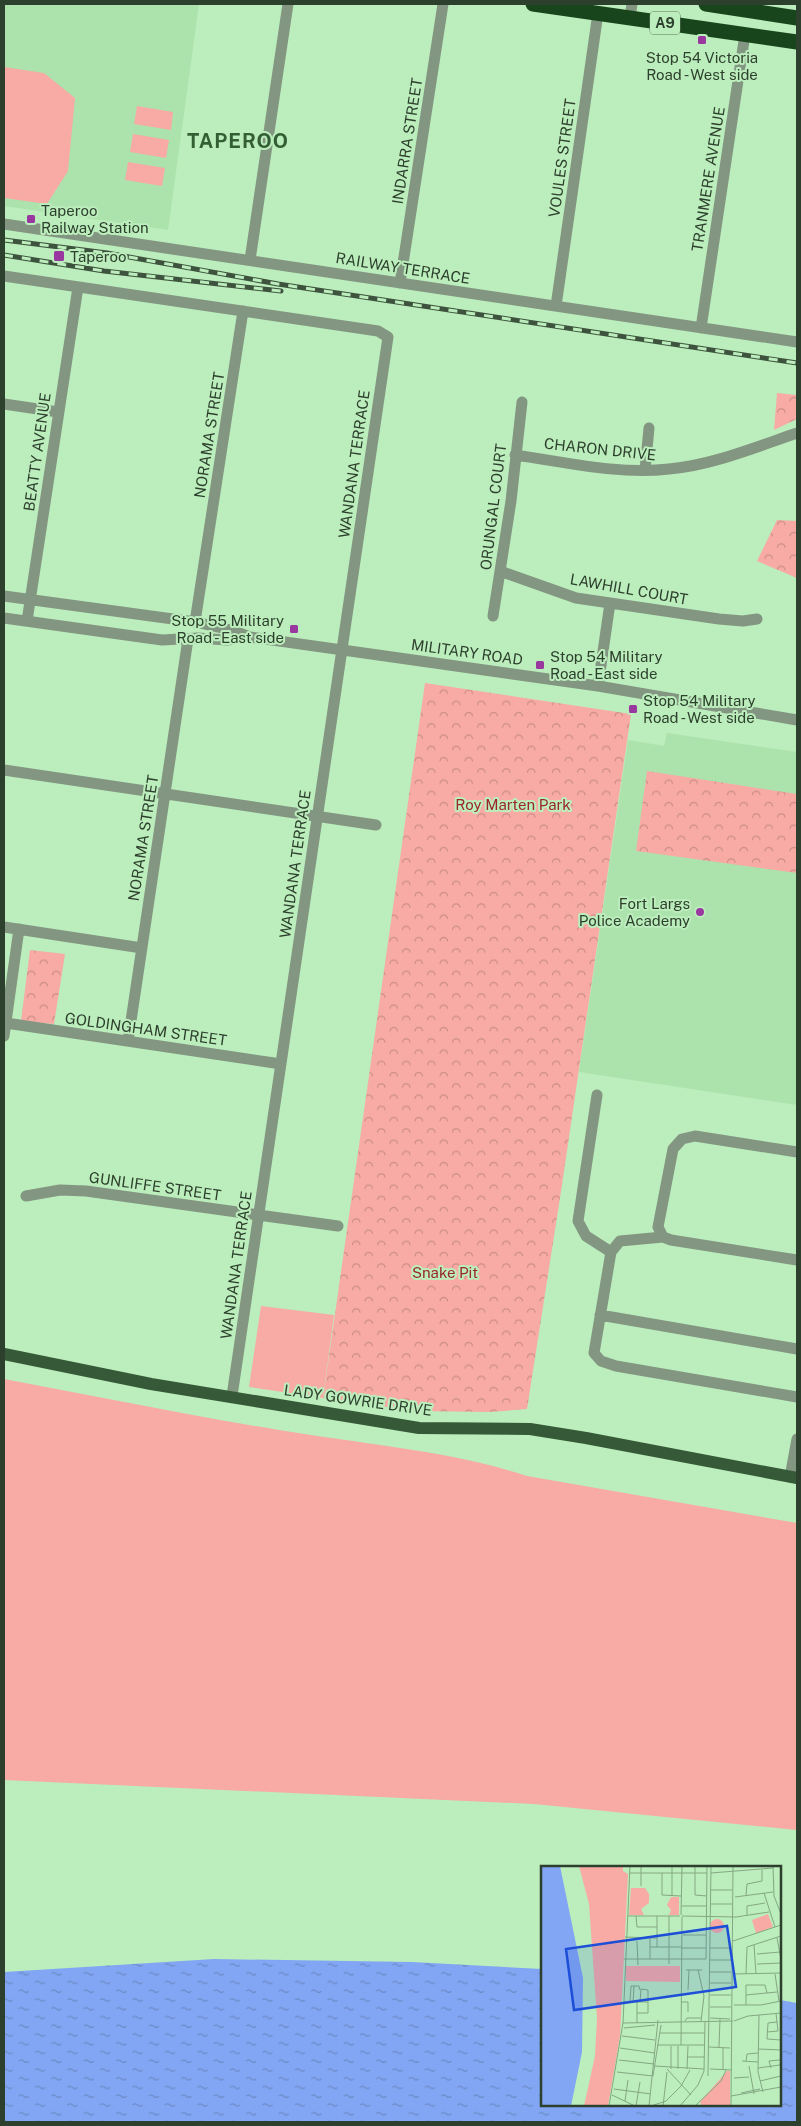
<svg xmlns="http://www.w3.org/2000/svg" width="801" height="2126" viewBox="0 0 801 2126" font-family="'Public Sans',sans-serif">
  <defs>
    <pattern id="park-crowns" width="20" height="18" patternUnits="userSpaceOnUse" patternTransform="scale(1.25)"><rect width="20" height="18" fill="#f8aba4"/><path d="M2 6a3 3 0 1 1 6 0M12 15a3 3 0 1 1 6 0" fill="none" stroke="#c98d86"/></pattern>
    <pattern id="water-ripples" width="26" height="14" patternUnits="userSpaceOnUse" patternTransform="scale(1.25)"><rect width="26" height="14" fill="#82a6f3"/><path d="M2 4q2-2 4 0t4 0M15 11q2-2 4 0t4 0" fill="none" stroke="#6b89c5"/></pattern>
  </defs>
  <rect width="100%" height="100%" fill="#bcedbc"/>
  <!-- built -->
  <path fill="#ace2ac" d="M 4,4 L 199,4 L 168,230 L 4,206 Z
    M 667,733 L 797,752 L 797,1105 L 579,1072 L 628,740 L 664,746 Z"/>
  <!-- grass -->
  <path fill="#f8aba4" d="M 4,67 L 44,73 L 75,98 L 68,171 L 47,204 L 4,198 Z
    M 137,106 L 173,112 L 171,130 L 134,124 Z
    M 133,134 L 169,140 L 166,158 L 130,152 Z
    M 128,162 L 165,168 L 162,186 L 125,180 Z
    M 261,1306 L 334,1315 L 323,1398 L 249,1387 Z
    M 4,1379 C 95,1396 187,1415 279,1430 C 361,1444 448,1450 527,1476 L 797,1523 L 797,1830 L 534,1804 L 4,1780 Z"/>
  <!-- park -->
  <path fill="url(#park-crowns)" d="M 777,393 L 797,395 L 797,419 L 774,430 Z
    M 777,520 L 797,521 L 797,578 L 757,561 Z
    M 425,683 L 631,714 L 562,1185 L 527,1409 L 490,1412 L 414,1411 L 323,1398 Z
    M 647,771 L 797,794 L 797,873 L 636,851 Z
    M 30,950 L 65,954 L 54,1024 L 21,1021 Z"/>
  <!-- water -->
  <path fill="url(#water-ripples)" d="M 214,1959 L 412,1962 L 542,1969 L 542,2105 L 780,2105 L 780,2000 L 797,2003 L 797,2122 L 4,2122 L 4,1972 Z"/>
  <g fill="none" stroke-linecap="round" stroke-linejoin="round">
    <!-- minor -->
    <path stroke="#829682" stroke-width="11" d="M 630,18 L 632,4
      M 4,224 L 797,342
      M 250,260 L 288,4
      M 4,276 L 378,331 L 388,337 L 232,1396
      M 400,283 L 443,4
      M 556,306 L 598,13
      M 701,328 L 745,34
      M 4,404 L 58,412
      M 515,455 C 565,462 619,475 669,469 C 713,465 756,447 797,433
      M 645,470 L 649,428
      M 500,571 L 576,598 L 719,619 L 743,621 L 757,619
      M 4,596 L 195,622 L 231,630 L 250,637 L 598,686 L 797,720
      M 493,616 L 511,501 L 522,402
      M 4,618 L 162,640 L 198,638 L 227,640 L 248,637
      M 27,621 L 78,287
      M 195,622 L 243,311
      M 598,686 L 610,603
      M 4,770 L 376,825
      M 4,927 L 142,948
      M 6,1023 L 281,1064
      M 4,1036 L 19,929
      M 128,1041 L 188,639
      M 597,1095 L 578,1221 L 586,1236 L 611,1252
      M 797,1152 L 695,1136 L 682,1139 L 673,1149 L 658,1227 L 663,1237 L 671,1240 L 797,1260
      M 26,1196 L 60,1190 L 86,1191 L 338,1226
      M 663,1237 L 620,1241 L 611,1252 L 594,1353 L 601,1361 L 616,1366 L 797,1397
      M 600,1315 L 797,1349
      M 790,1477 L 797,1439"/>
    <!-- major -->
    <path stroke="#365a37" stroke-width="12" d="M 4,1354 L 151,1384 L 419,1428 L 530,1429 L 586,1438 L 797,1478"/>
    <!-- highway -->
    <path stroke="#19451c" stroke-width="15" d="M 533,4 L 797,42
      M 706,4 L 797,18"/>
    <defs>
      <path id="rail" d="M 4,240 L 107,253 L 278,284 L 797,363
        M 4,255 L 104,271 L 281,291"/>
    </defs>
    <!-- rail casing -->
    <use href="#rail" stroke="#3d533d" stroke-width="5"/>
    <!-- rail -->
    <use href="#rail" stroke="#bcedbc" stroke-width="3" stroke-dasharray="9" stroke-linecap="butt"/>
  </g>
  <!-- markers -->
  <g fill="#9939a0" stroke="#bcedbc" stroke-width="2">
    <rect x="697" y="35" width="10" height="10" rx="2.5"/>
    <rect x="26" y="214" width="10" height="10" rx="2.5"/>
    <rect x="53" y="250" width="12" height="12" rx="2.5"/>
    <rect x="289" y="624" width="10" height="10" rx="2.5"/>
    <rect x="535" y="660" width="10" height="10" rx="2.5"/>
    <rect x="628" y="704" width="10" height="10" rx="2.5"/>
    <circle cx="700" cy="912" r="5"/>
  </g>
  <g text-anchor="middle" dominant-baseline="central" stroke-width="4" stroke-linejoin="round" paint-order="stroke">
    <!-- shield labels -->
    <rect fill="#bcedbc" stroke="#587458" stroke-width="1" x="650" y="11.5" width="30" height="23" rx="4"/>
    <g font-size="14" font-weight="bold" fill="#2d402d">
      <text x="665" y="23">A9</text>
    </g>
    <!-- poi labels -->
    <g font-size="15" fill="#2d402d" stroke="#bcedbc" text-anchor="start">
      <text x="702" y="57" text-anchor="middle">Stop 54 Victoria<tspan x="702" dy="17">Road - West side</tspan></text>
      <text x="41" y="210">Taperoo<tspan x="41" dy="17">Railway Station</tspan></text>
      <text x="70" y="256">Taperoo</text>
      <text x="284" y="620" text-anchor="end">Stop 55 Military<tspan x="284" dy="17">Road - East side</tspan></text>
      <text x="550" y="656">Stop 54 Military<tspan x="550" dy="17">Road - East side</tspan></text>
      <text x="643" y="700">Stop 54 Military<tspan x="643" dy="17">Road - West side</tspan></text>
      <text x="690" y="903" text-anchor="end">Fort Largs<tspan x="690" dy="17">Police Academy</tspan></text>
    </g>
    <!-- street labels -->
    <g font-size="15" fill="#2d402d" stroke="#bcedbc">
      <text transform="translate(407 141) rotate(-81)">INDARRA STREET</text>
      <text transform="translate(562 158) rotate(-82)">VOULES STREET</text>
      <text transform="translate(708 179) rotate(-81)">TRANMERE AVENUE</text>
      <text transform="translate(403 268) rotate(9)">RAILWAY TERRACE</text>
      <text transform="translate(209 435) rotate(-81)">NORAMA STREET</text>
      <text transform="translate(600 449) rotate(6)">CHARON DRIVE</text>
      <text transform="translate(37 452) rotate(-82)">BEATTY AVENUE</text>
      <text transform="translate(354 464) rotate(-82)">WANDANA TERRACE</text>
      <text transform="translate(493 507) rotate(-83)">ORUNGAL COURT</text>
      <text transform="translate(629 589) rotate(10)">LAWHILL COURT</text>
      <text transform="translate(467 652) rotate(8)">MILITARY ROAD</text>
      <text transform="translate(143 838) rotate(-81)">NORAMA STREET</text>
      <text transform="translate(295 864) rotate(-82)">WANDANA TERRACE</text>
      <text transform="translate(146 1029) rotate(8)">GOLDINGHAM STREET</text>
      <text transform="translate(155 1186) rotate(8)">GUNLIFFE STREET</text>
      <text transform="translate(236 1265) rotate(-82)">WANDANA TERRACE</text>
      <text transform="translate(358 1400) rotate(8)">LADY GOWRIE DRIVE</text>
    </g>
    <!-- park labels -->
    <g font-size="15" fill="#992829" stroke="#bcedbc">
      <text x="513" y="804">Roy Marten Park</text>
      <text x="445" y="1272">Snake Pit</text>
    </g>
    <!-- district labels -->
    <g font-size="20" font-weight="bold" letter-spacing="1" fill="#345f35" stroke="#bcedbc">
      <text x="238" y="141">TAPEROO</text>
    </g>
  </g>
  <!-- overview -->
  <g transform="translate(541 1866)">
    <rect width="240" height="240" fill="#bcedbc"/>
    <path d="M 38,0 L 82,0 L 82,5 L 87,8 L 79,170 L 67,240 L 43,240 L 54,190 L 56,152 L 48,38 ZM 90,22 L 104,22 L 108,28 L 108,37 L 100,43 L 103,49 L 88,49 ZM169 60a7 7 0 1 1 14 0a7 7 0 1 1-14 0Z" fill="#f8aba4"/>
    <path d="M 130,31 L 138,31 L 138,49 L 128,49 L 130,44 L 126,39 ZM 227,48 L 232,61 L 215,67 L 211,54 ZM 84,100 L 139,100 L 139,116 L 85,115 ZM 186,205 L 189,205 L 189,240 L 161,240 L 159,236 Z" fill="#f8aba4"/>
    <path d="M 0,0 L 19,0 L 42,112 L 41,186 L 30,240 L 0,240 Z" fill="#82a6f3"/>
    <path fill="none" stroke="#83a883" stroke-width="1" d="M 89,0 L 82,157 L 192,155M 154,0 L 154,29 L 166,30M 232,0 L 233,30 L 240,48M 89,7 L 166,7M 121,7 L 121,29 L 140,30M 170,7 L 232,2M 100,20 L 100,0M 170,24 L 191,24M 223,27 L 234,61M 205,29 L 206,18 L 221,15 L 221,4M 131,30 L 131,0M 194,31 L 232,26M 170,38 L 191,38M 141,40 L 166,40M 140,49 L 141,0M 206,49 L 206,40 L 224,37M 87,50 L 139,50M 95,50 L 96,61 L 116,61M 141,50 L 195,51 L 228,46M 142,69 L 165,69M 84,71 L 116,72M 236,72 L 240,93M 96,75 L 97,99M 192,75 L 240,59M 213,79 L 215,108M 109,81 L 140,81M 116,81 L 116,50M 141,82 L 165,82M 169,82 L 190,82M 216,88 L 239,86M 83,93 L 165,93 L 166,0M 109,93 L 109,72M 169,94 L 190,94M 128,98 L 128,50M 216,98 L 240,97M 145,104 L 161,104M 157,104 L 163,130 L 160,155M 169,106 L 190,106M 192,108 L 240,107M 205,108 L 206,81 L 240,70M 234,108 L 238,135M 169,117 L 190,117M 147,124 L 148,104M 169,129 L 190,129M 205,129 L 236,126M 83,136 L 107,136 L 107,147 L 96,147M 89,136 L 90,120 L 98,120 L 99,124M 92,136 L 93,120M 99,136 L 100,123 L 107,124 L 107,136M 140,136 L 147,136 L 147,146M 193,139 L 220,139 L 240,135M 205,139 L 205,119 L 224,119 L 226,127M 169,141 L 190,141M 218,149 L 217,206 L 222,226M 169,152 L 189,153M 144,155 L 146,152 L 160,152M 193,155 L 207,150 L 240,147M 236,156 L 227,157 L 226,173 L 240,174M 96,157 L 96,136M 83,162 L 114,159M 226,166 L 237,165 L 235,147M 119,167 L 164,167M 81,170 L 114,174M 116,179 L 163,179M 140,179 L 141,51M 168,181 L 189,182M 178,181 L 179,153M 79,182 L 114,187M 218,183 L 240,184M 147,191 L 163,191M 78,194 L 113,198M 201,195 L 217,196M 205,195 L 206,188 L 217,187M 114,200 L 163,203M 208,200 L 213,228M 217,202 L 239,199 L 240,194M 230,202 L 228,195 L 239,194M 126,203 L 150,229M 130,203 L 130,180M 137,203 L 137,180M 146,203 L 147,180M 169,203 L 191,204M 182,204 L 182,182M 76,206 L 112,210 L 120,159M 167,210 L 170,0M 193,212 L 208,211M 219,215 L 240,210M 73,223 L 110,228M 200,227 L 219,223M 71,229 L 94,240M 190,230 L 240,221M 84,235 L 87,214M 68,240 L 82,157M 95,240 L 99,216M 108,240 L 117,154M 110,240 L 125,235 L 140,220 L 149,204M 122,240 L 126,206M 139,240 L 157,219 L 163,205 L 164,155M 154,240 L 180,215 L 185,204M 190,240 L 192,0"/>
    <path fill="#1d4ed8" fill-opacity="0.15" stroke="#1d4ed8" stroke-width="2.5" d="M 186,60 L 195,121 L 33,144 L 25,83 Z"/>
    <rect width="240" height="240" fill="none" stroke="#2d402d" stroke-width="2.5"/>
  </g>
  <!-- border -->
  <rect width="801" height="2126" fill="none" stroke="#2d402d" stroke-width="10"/>
</svg>
